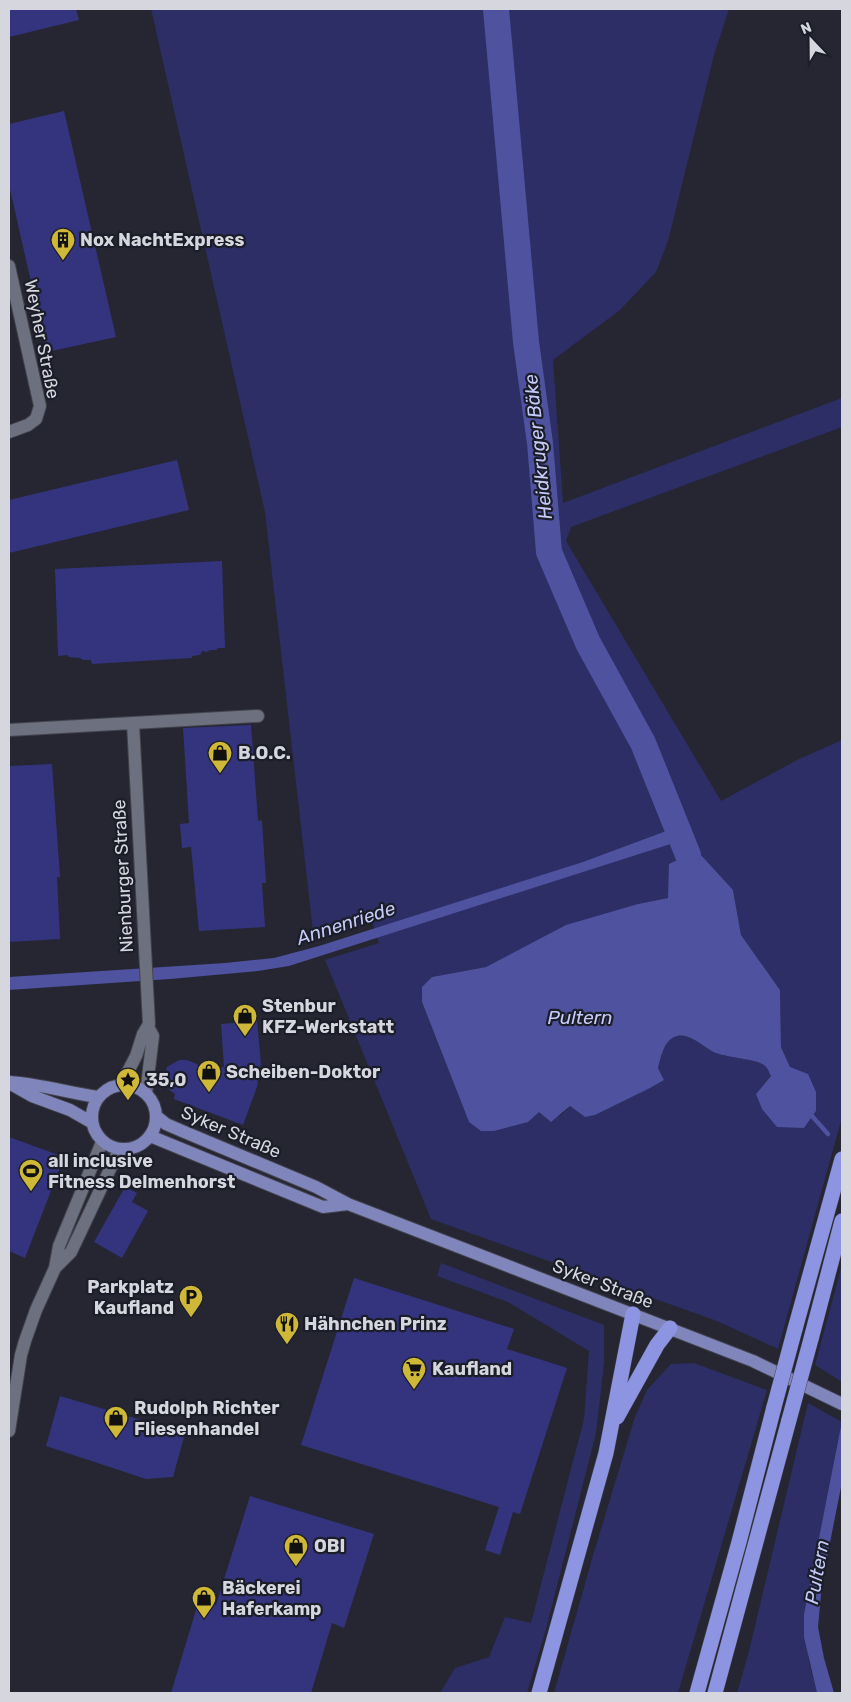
<svg xmlns="http://www.w3.org/2000/svg" width="851" height="1702" viewBox="0 0 851 1702" font-family="Rubik,sans-serif">
  <rect width="100%" height="100%" fill="#252632"/>
  <!-- green -->
  <path fill="#2c2e65" fill-rule="evenodd" d="M 151,9 L 493,9 L 499,56 L 524,342 L 536,426 L 544,525 L 549,526 L 539,421 L 529,344 L 498,9 L 729,9 L 714,55 L 668,241 L 656,272 L 620,310 L 553,360 L 563,503 L 842,398 L 842,427 L 571,527 L 566,541 L 721,801 L 799,759 L 842,740 L 842,1117 L 778,1349 L 717,1321 L 431,1219 L 325,960 L 379,943 L 372,922 L 314,940 L 265,512 ZM 733,890 L 741,935 L 780,990 L 781,1047 L 790,1067 L 816,1111 L 804,1128 L 756,1094 L 771,1076 C 769,1073 768,1068 765,1066 C 756,1058 729,1058 716,1053 C 704,1048 688,1030 674,1037 C 663,1043 661,1057 658,1068 L 664,1080 L 595,1115 L 585,1117 L 570,1106 L 560,1116 L 539,1111 L 469,1122 L 422,1002 L 432,977 L 486,967 L 618,911 L 638,904 L 668,898 Z
    M 441,1263 L 604,1325 L 604,1363 L 596,1433 L 546,1629 L 527,1693 L 440,1693 L 455,1668 L 489,1657 L 505,1617 L 531,1623 L 584,1419 L 589,1351 L 508,1302 L 437,1276 Z
    M 842,1265 L 842,1382 L 815,1365 Z
    M 694,1363 L 767,1390 L 678,1693 L 554,1693 L 594,1552 L 635,1417 L 647,1390 L 671,1364 Z
    M 808,1403 L 842,1422 L 804,1614 L 809,1662 L 817,1693 L 737,1693 L 749,1651 Z"/>
  <!-- water -->
  <path fill="#4e529f" d="M 677,827 L 683,840 L 289,966 L 258,971 L 170,979 L 9,990 L 9,977 L 225,963 L 274,958 L 319,946 L 583,862 Z
    M 699,853 L 733,890 L 741,935 L 780,990 L 781,1047 L 790,1067 L 808,1074 L 816,1092 L 816,1111 L 804,1128 L 777,1127 L 762,1109 L 756,1094 L 771,1076 C 769,1073 768,1068 765,1066 C 758,1059 729,1058 716,1053 C 704,1048 688,1030 674,1037 C 663,1043 661,1057 658,1068 L 664,1080 L 650,1088 L 595,1115 L 585,1117 L 570,1106 L 551,1122 L 539,1112 L 528,1122 L 494,1131 L 481,1131 L 469,1122 L 422,1002 L 422,987 L 432,977 L 486,967 L 566,925 L 638,904 L 668,898 L 669,864 L 688,855 Z
    M 842,1421 L 842,1482 L 822,1583 L 818,1627 L 824,1658 L 834,1693 L 817,1693 L 804,1637 L 804,1614 Z"/>
  <g fill="none" stroke-linecap="round" stroke-linejoin="round">
    <!-- stream -->
    <path stroke="#4e529f" stroke-width="4.5" d="M 812,1116 L 828,1134"/>
    <!-- river -->
    <path stroke="#4e529f" stroke-width="26" d="M 496,9 L 526,342 L 540,443 L 549,552 L 588,643 L 643,743 L 688,855"/>
  </g>
  <!-- building -->
  <path fill="#34347e" d="M 9,9 L 76,9 L 79,20 L 9,37 Z
    M 64,111 L 116,337 L 47,352 L 9,185 L 9,124 Z
    M 177,460 L 189,510 L 9,553 L 9,500 Z
    M 222,561 L 225,648 L 218,648 L 216,650 L 210,650 L 207,652 L 202,651 L 200,655 L 192,656 L 192,658 L 92,664 L 91,660 L 83,660 L 80,658 L 69,657 L 67,655 L 58,656 L 55,569 Z
    M 251,725 L 258,821 L 262,820 L 266,883 L 262,883 L 265,927 L 199,931 L 191,847 L 182,848 L 180,824 L 189,823 L 183,728 Z
    M 52,764 L 60,877 L 57,877 L 60,939 L 9,942 L 9,766 Z
    M 257,1021 L 261,1064 L 257,1087 L 243,1125 L 174,1099 L 175,1094 L 168,1089 L 163,1080 L 167,1067 L 179,1060 L 187,1060 L 197,1064 L 201,1069 L 224,1067 L 221,1024 Z
    M 9,1137 L 64,1157 L 25,1258 L 9,1251 Z
    M 125,1187 L 137,1193 L 132,1202 L 148,1211 L 122,1258 L 94,1242 Z
    M 354,1278 L 514,1329 L 507,1349 L 567,1368 L 520,1514 L 513,1512 L 500,1555 L 485,1550 L 499,1507 L 301,1445 Z
    M 60,1396 L 185,1433 L 173,1477 L 146,1479 L 46,1446 Z
    M 250,1496 L 374,1534 L 344,1628 L 332,1623 L 311,1693 L 171,1693 L 199,1600 L 216,1605 Z"/>
  <g fill="none" stroke-linecap="round" stroke-linejoin="round">
    <defs>
      <path id="minor" d="M 9,266 L 40,406 L 36,419 L 28,425 L 9,432
        M 9,730 L 258,716
        M 121,1085 L 136,1056 L 143,1034 L 149,1024 L 133,723
        M 146,1094 L 153,1036 L 148,1027
        M 55,1268 L 71,1252 L 119,1150
        M 9,1431 L 21,1355 L 25,1341 L 36,1310 L 55,1268 L 59,1246 L 102,1142"/>
      <path id="major" d="M 10,1082 C 40,1084 69,1093 98,1097
        M 9,1083 L 32,1096 L 70,1110 L 91,1122
        M92 1117a32 32 0 1 1 64 0a32 32 0 1 1-64 0Z
        M 156,1116 L 166,1124 L 182,1131 L 316,1187 L 348,1204 L 753,1361 L 842,1404
        M 150,1136 L 323,1207 L 348,1204"/>
      <path id="highway" d="M 795,1329 L 842,1159
        M 811,1339 L 842,1221
        M 617,1417 L 657,1345 L 670,1328
        M 539,1693 L 606,1453 L 633,1314
        M 697,1693 L 739,1542 L 774,1407
        M 715,1693 L 789,1420"/>
    </defs>
    <!-- minor casing -->
    <use href="#minor" stroke="#42434d" stroke-width="14"/>
    <!-- major casing -->
    <use href="#major" stroke="#42434d" stroke-width="14"/>
    <!-- highway casing -->
    <use href="#highway" stroke="#42434d" stroke-width="16"/>
    <!-- minor -->
    <use href="#minor" stroke="#6d707e" stroke-width="12"/>
    <!-- major -->
    <use href="#major" stroke="#8086bb" stroke-width="12"/>
    <!-- highway -->
    <use href="#highway" stroke="#8d95e3" stroke-width="15"/>
    <defs>
      <path id="highway-bridge" d="M 774,1407 L 795,1329
        M 789,1420 L 811,1339"/>
    </defs>
    <!-- highway-bridge casing -->
    <use href="#highway-bridge" stroke="#42434d" stroke-width="16" stroke-linecap="butt"/>
    <!-- highway-bridge -->
    <use href="#highway-bridge" stroke="#8d95e3" stroke-width="15"/>
  </g>
  <!-- icons -->
  <defs>
    <symbol id="building-pin" viewBox="-11 -11 22 30"><path d="M0 17L-7.5 6A9.5 9.5 0 1 1 7.5 6Z" fill="#cfb837" stroke="#1b1d28"/><path d="M-4-6H4V6H1V3H-1V6H-4ZM-2.5-4.3h1.7v1.8h-1.7ZM.8-4.3h1.7v1.8H.8ZM-2.5-1h1.7V.8h-1.7ZM.8-1h1.7V.8H.8Z" fill="#111"/></symbol>
    <symbol id="shop-pin" viewBox="-11 -11 22 30"><path d="M0 17L-7.5 6A9.5 9.5 0 1 1 7.5 6Z" fill="#cfb837" stroke="#1b1d28"/><path d="M-5-2.5h2.3a2.7 3.5 0 0 1 5.4 0H5L5.5 6h-11ZM-1.5-2.5h3a1.5 2.3 0 0 0-3 0Z" fill="#111"/></symbol>
    <symbol id="sight-pin" viewBox="-11 -11 22 30"><path d="M0 17L-7.5 6A9.5 9.5 0 1 1 7.5 6Z" fill="#cfb837" stroke="#1b1d28"/><path d="M0-6L1.8-2.2L6-1.7L2.9 1.2L3.7 5.4L0 3.3L-3.7 5.4L-2.9 1.2L-6-1.7L-1.8-2.2Z" fill="#111"/></symbol>
    <symbol id="stadium-pin" viewBox="-11 -11 22 30"><path d="M0 17L-7.5 6A9.5 9.5 0 1 1 7.5 6Z" fill="#cfb837" stroke="#1b1d28"/><path d="M0-5a6.5 5 0 1 0 0 10a6.5 5 0 1 0 0-10ZM-3.5-1.8h7v3.6h-7Z" fill="#111"/></symbol>
    <symbol id="parking-pin" viewBox="-11 -11 22 30"><path d="M0 17L-7.5 6A9.5 9.5 0 1 1 7.5 6Z" fill="#cfb837" stroke="#1b1d28"/><path d="M-3.5-5.5H1a3.5 3.5 0 0 1 0 7H-1V5.5H-3.5ZM-1-3.4V-.6H.8a1.4 1.4 0 0 0 0-2.8Z" fill="#111"/></symbol>
    <symbol id="restaurant-pin" viewBox="-11 -11 22 30"><path d="M0 17L-7.5 6A9.5 9.5 0 1 1 7.5 6Z" fill="#cfb837" stroke="#1b1d28"/><path d="M-5-6h1v4h1v-4h1v4h1v-4h1v5L-1.5 .5V6h-2V.5L-5-1ZM5-6V6H3V1.5H1.5Q1.5-4 5-6Z" fill="#111"/></symbol>
    <symbol id="supermarket-pin" viewBox="-11 -11 22 30"><path d="M0 17L-7.5 6A9.5 9.5 0 1 1 7.5 6Z" fill="#cfb837" stroke="#1b1d28"/><path d="M-6-5.5h2.5l.6 2H6L4.5 2H-2.5L-4.4-4H-6ZM-1.5 3.2a1.3 1.3 0 1 0 .1 0ZM3 3.2a1.3 1.3 0 1 0 .1 0Z" fill="#111"/></symbol>
  </defs>
  <g fill-rule="evenodd">
    <use href="#building-pin" x="49" y="226" width="28" height="38"/>
    <use href="#shop-pin" x="206" y="739" width="28" height="38"/>
    <use href="#shop-pin" x="231" y="1002" width="28" height="38"/>
    <use href="#shop-pin" x="195" y="1058" width="28" height="38"/>
    <use href="#sight-pin" x="114" y="1066" width="28" height="38"/>
    <use href="#stadium-pin" x="17" y="1157" width="28" height="38"/>
    <use href="#parking-pin" x="177" y="1283" width="28" height="38"/>
    <use href="#restaurant-pin" x="273" y="1310" width="28" height="38"/>
    <use href="#supermarket-pin" x="400" y="1355" width="28" height="38"/>
    <use href="#shop-pin" x="102" y="1404" width="28" height="38"/>
    <use href="#shop-pin" x="282" y="1532" width="28" height="38"/>
    <use href="#shop-pin" x="190" y="1584" width="28" height="38"/>
  </g>
  <g text-anchor="middle" dominant-baseline="central" stroke-width="4.5" stroke-linejoin="round" paint-order="stroke">
    <!-- poi labels -->
    <g font-size="18" font-weight="bold" fill="#d5d6de" stroke="#1b1d28" text-anchor="start">
      <text x="80" y="240">Nox NachtExpress</text>
      <text x="238" y="753">B.O.C.</text>
      <text x="262" y="1006">Stenbur<tspan x="262" dy="21">KFZ-Werkstatt</tspan></text>
      <text x="226" y="1072">Scheiben-Doktor</text>
      <text x="146" y="1080">35,0</text>
      <text x="48" y="1161">all inclusive<tspan x="48" dy="21">Fitness Delmenhorst</tspan></text>
      <text x="174" y="1287" text-anchor="end">Parkplatz<tspan x="174" dy="21">Kaufland</tspan></text>
      <text x="304" y="1324">Hähnchen Prinz</text>
      <text x="432" y="1369">Kaufland</text>
      <text x="134" y="1408">Rudolph Richter<tspan x="134" dy="21">Fliesenhandel</tspan></text>
      <text x="314" y="1546">OBI</text>
      <text x="222" y="1588">Bäckerei<tspan x="222" dy="21">Haferkamp</tspan></text>
    </g>
    <!-- street labels -->
    <g font-size="18" fill="#d5d6de" stroke="#1b1d28">
      <text transform="translate(42 339) rotate(79)">Weyher Straße</text>
      <text transform="translate(123 876) rotate(-93)">Nienburger Straße</text>
      <text transform="translate(231 1132) rotate(23)">Syker Straße</text>
      <text transform="translate(603 1284) rotate(21)">Syker Straße</text>
    </g>
    <!-- water labels -->
    <g font-size="19" font-style="italic" fill="#c4cbf7" stroke="#1b1d28">
      <text transform="translate(538 447) rotate(-96)">Heidkruger Bäke</text>
      <text transform="translate(346 923) rotate(-18)">Annenriede</text>
      <text x="580" y="1017">Pultern</text>
      <text transform="translate(817 1572) rotate(-80)">Pultern</text>
    </g>
  </g>
  <!-- border -->
  <rect width="851" height="1702" fill="none" stroke="#d5d6de" stroke-width="20"/>
  <!-- north arrow -->
  <g transform="translate(811 40) rotate(338)" stroke="#1b1d28" stroke-width="4" paint-order="stroke">
  <path d="M0-4L9 19L0 12L-9 19Z" fill="#d5d6de"/>
  <text y="-8" font-size="14" font-weight="bold" text-anchor="middle" fill="#d5d6de">N</text>
  </g>
</svg>
